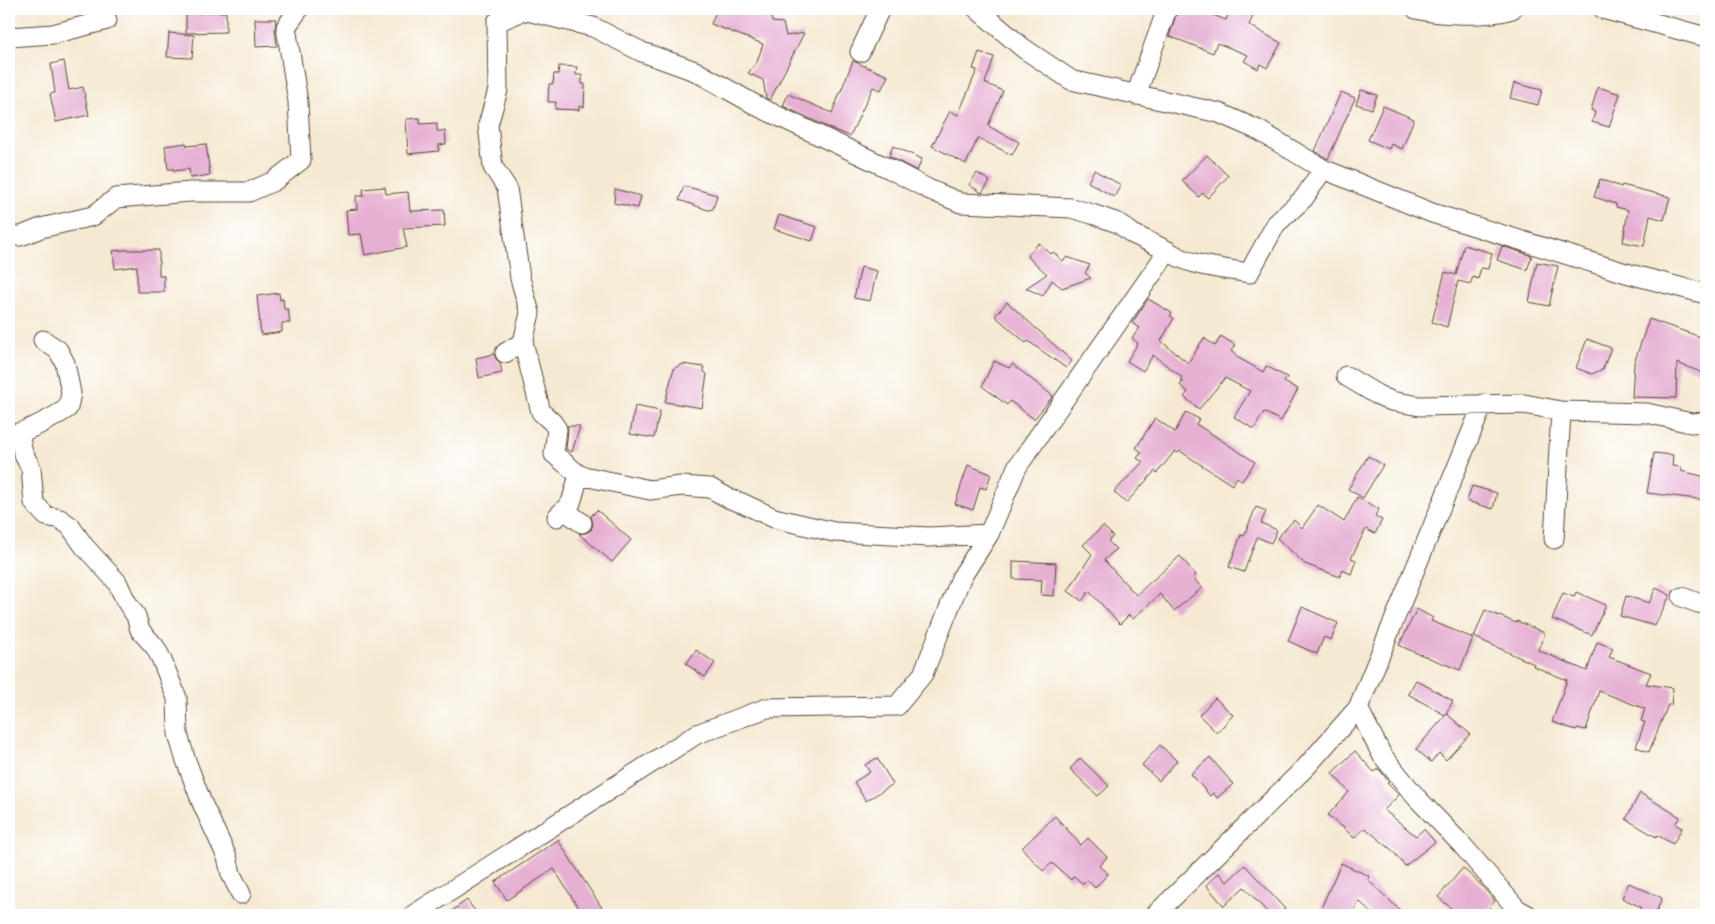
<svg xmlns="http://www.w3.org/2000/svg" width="1715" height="924" viewBox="0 0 1715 924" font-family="'IM FELL Double Pica',serif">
  <rect width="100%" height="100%" fill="#fff"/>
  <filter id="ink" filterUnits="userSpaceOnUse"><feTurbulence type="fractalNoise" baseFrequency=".02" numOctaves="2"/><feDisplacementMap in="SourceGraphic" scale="10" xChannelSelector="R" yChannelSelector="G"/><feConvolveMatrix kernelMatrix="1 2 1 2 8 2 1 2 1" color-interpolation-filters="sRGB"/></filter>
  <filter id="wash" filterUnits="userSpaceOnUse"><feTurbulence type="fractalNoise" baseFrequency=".0096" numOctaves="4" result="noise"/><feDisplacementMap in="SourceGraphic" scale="20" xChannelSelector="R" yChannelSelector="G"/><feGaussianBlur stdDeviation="1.12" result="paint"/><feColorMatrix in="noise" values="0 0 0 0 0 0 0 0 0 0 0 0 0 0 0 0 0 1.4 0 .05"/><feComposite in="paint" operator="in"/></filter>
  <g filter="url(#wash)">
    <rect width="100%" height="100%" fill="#f5e9d2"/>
    <g id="blocks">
      <!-- building -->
      <path fill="#e6b0d3" d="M 717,9 L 750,9 L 762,14 L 770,9 L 772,22 L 783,23 L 786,36 L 804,33 L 770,100 L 766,98 L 763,80 L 748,73 L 757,62 L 763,44 L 711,24 Z
        M 1178,9 L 1197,9 L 1226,20 L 1230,9 L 1256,9 L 1249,25 L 1281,43 L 1267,68 L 1260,64 L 1258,69 L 1244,61 L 1248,55 L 1217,43 L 1213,53 L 1169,36 Z
        M 203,12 L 226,12 L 226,32 L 186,33 L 186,13 L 203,13 Z
        M 255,19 L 276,19 L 275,29 L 277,46 L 256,47 Z
        M 169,33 L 194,35 L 192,58 L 167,57 Z
        M 979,52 L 994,57 L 985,83 L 1003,91 L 988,126 L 1019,142 L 1012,155 L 978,138 L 966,164 L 932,146 L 950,111 L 958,115 L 977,70 L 973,69 Z
        M 64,61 L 69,90 L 83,87 L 89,115 L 56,122 L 50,94 L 55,93 L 51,64 Z
        M 853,61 L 888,76 L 881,90 L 873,87 L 850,136 L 834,130 L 783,106 L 788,94 L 832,113 Z
        M 559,66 L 577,67 L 576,75 L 582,75 L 582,84 L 585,84 L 584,107 L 579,106 L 579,110 L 555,109 L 556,102 L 548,102 L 549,84 L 553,84 L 554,74 L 558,74 Z
        M 1514,83 L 1542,90 L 1538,105 L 1510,98 Z
        M 1598,87 L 1620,94 L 1609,127 L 1592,122 L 1595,112 L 1591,110 Z
        M 1361,90 L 1377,95 L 1372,109 L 1356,104 Z
        M 1341,92 L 1355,98 L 1328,159 L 1315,151 Z
        M 1383,106 L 1414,119 L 1402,149 L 1391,144 L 1389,149 L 1368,140 Z
        M 420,118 L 420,124 L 437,123 L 437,131 L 445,131 L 446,144 L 439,145 L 439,151 L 408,154 L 406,119 Z
        M 186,143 L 187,146 L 206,144 L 210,175 L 190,178 L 189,169 L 174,171 L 174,169 L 168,169 L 165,146 Z
        M 893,146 L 922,159 L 917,171 L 889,156 Z
        M 1207,155 L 1228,176 L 1208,198 L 1202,193 L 1199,197 L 1182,181 Z
        M 1094,170 L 1121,185 L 1114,197 L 1088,182 Z
        M 977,173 L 990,181 L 982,193 L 969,185 Z
        M 1600,179 L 1621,187 L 1622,185 L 1670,197 L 1664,220 L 1650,216 L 1644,246 L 1623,242 L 1628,210 L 1616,207 L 1616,204 L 1594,197 Z
        M 684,186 L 717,195 L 713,209 L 708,210 L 679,200 Z
        M 385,187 L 386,194 L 408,192 L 410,211 L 444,210 L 445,226 L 403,228 L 407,247 L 365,255 L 361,234 L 348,235 L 346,210 L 357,209 L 356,196 L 364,196 L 363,189 Z
        M 615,189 L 641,196 L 638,208 L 614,203 Z
        M 779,215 L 817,227 L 812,241 L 774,229 Z
        M 1039,243 L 1051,254 L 1053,252 L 1063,261 L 1067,257 L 1090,265 L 1085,273 L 1091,278 L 1062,288 L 1052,280 L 1043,296 L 1026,288 L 1047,274 L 1027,256 Z
        M 1464,245 L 1492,253 L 1488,269 L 1481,268 L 1478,279 L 1473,277 L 1470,284 L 1458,281 L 1447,327 L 1432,322 L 1445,272 L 1456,275 Z
        M 1502,246 L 1532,256 L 1527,270 L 1497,260 Z
        M 124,250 L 159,250 L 159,276 L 164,276 L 164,292 L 137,292 L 137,266 L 115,269 L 113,251 Z
        M 1537,262 L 1558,266 L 1549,306 L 1529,302 Z
        M 861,267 L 877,271 L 870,301 L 854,298 Z
        M 279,293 L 280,300 L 283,299 L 284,309 L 288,309 L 290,323 L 282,323 L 282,332 L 261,335 L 257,296 Z
        M 1148,299 L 1172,313 L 1170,316 L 1174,318 L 1161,341 L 1188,363 L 1204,338 L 1215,346 L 1221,336 L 1235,345 L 1231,351 L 1237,356 L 1237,357 L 1263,372 L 1266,366 L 1287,377 L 1284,382 L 1298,389 L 1281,421 L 1264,412 L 1254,429 L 1234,417 L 1250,391 L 1225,378 L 1199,409 L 1184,397 L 1188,392 L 1180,385 L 1183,382 L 1180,380 L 1182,377 L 1153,355 L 1143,371 L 1127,361 L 1138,343 L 1132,338 L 1140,328 L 1132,323 Z
        M 1007,302 L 1072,361 L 1066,368 L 1028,341 L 1026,343 L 995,316 Z
        M 1649,319 L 1706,339 L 1706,374 L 1677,363 L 1676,398 L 1632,397 L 1634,363 Z
        M 1587,339 L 1611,348 L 1603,369 L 1592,374 L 1576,368 Z
        M 494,354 L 496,359 L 500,363 L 502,373 L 479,378 L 476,358 Z
        M 994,361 L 1009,368 L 1012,364 L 1053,396 L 1034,419 L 1010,401 L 1007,405 L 982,386 Z
        M 683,364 L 704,367 L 704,372 L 707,374 L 702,408 L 665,402 L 674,368 Z
        M 635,406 L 660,411 L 654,438 L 630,434 Z
        M 1186,412 L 1199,419 L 1196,424 L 1255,462 L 1242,481 L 1237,477 L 1232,485 L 1180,451 L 1178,453 L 1175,451 L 1157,473 L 1155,471 L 1126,503 L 1114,492 L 1143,462 L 1137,458 L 1142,452 L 1136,448 L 1155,418 L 1175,432 Z
        M 567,426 L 580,426 L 572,452 L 566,449 L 568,430 Z
        M 1654,453 L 1673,455 L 1672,466 L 1682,467 L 1681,471 L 1706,477 L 1706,500 L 1647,493 Z
        M 1368,456 L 1383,465 L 1363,498 L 1348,489 Z
        M 968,465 L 991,474 L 986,489 L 980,487 L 973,510 L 955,504 Z
        M 1472,486 L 1497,493 L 1493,509 L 1467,501 Z
        M 1357,497 L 1379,509 L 1375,516 L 1382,520 L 1375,534 L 1366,529 L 1351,558 L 1356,560 L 1351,574 L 1342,570 L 1340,577 L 1305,564 L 1277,538 L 1294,520 L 1302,528 L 1318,505 L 1344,522 Z
        M 1256,507 L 1266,511 L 1261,523 L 1277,530 L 1271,543 L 1257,537 L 1244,572 L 1229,567 L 1241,535 L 1244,536 Z
        M 597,510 L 631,540 L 612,562 L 579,534 L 586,533 L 591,530 L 593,524 L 591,516 Z
        M 1103,526 L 1113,536 L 1108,541 L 1116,549 L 1104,560 L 1136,595 L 1180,556 L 1196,575 L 1193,578 L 1202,588 L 1174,611 L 1160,594 L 1133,619 L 1129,615 L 1120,624 L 1089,591 L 1082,601 L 1068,591 L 1092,554 L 1083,545 Z
        M 1013,561 L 1056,563 L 1054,596 L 1041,595 L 1042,580 L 1013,579 Z
        M 1656,588 L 1670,595 L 1655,626 L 1620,616 L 1626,596 L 1649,603 Z
        M 1576,592 L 1606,605 L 1592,635 L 1552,619 L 1563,593 L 1574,597 Z
        M 1302,607 L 1338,623 L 1331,640 L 1324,637 L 1317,654 L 1288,641 Z
        M 1417,609 L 1433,618 L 1431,621 L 1473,638 L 1460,670 L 1414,652 L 1399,645 Z
        M 1485,610 L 1516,623 L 1517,621 L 1545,633 L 1538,650 L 1568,663 L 1587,671 L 1597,642 L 1613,648 L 1609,657 L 1651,673 L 1646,684 L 1673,688 L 1671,705 L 1668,705 L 1649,752 L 1636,747 L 1645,722 L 1641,721 L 1645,709 L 1599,691 L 1586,730 L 1577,728 L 1576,730 L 1552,722 L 1567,680 L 1533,666 L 1534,664 L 1474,637 Z
        M 696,650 L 715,663 L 705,677 L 686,664 Z
        M 1416,680 L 1453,701 L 1445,715 L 1408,694 Z
        M 1215,698 L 1233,715 L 1217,733 L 1199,715 Z
        M 1447,714 L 1470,734 L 1446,760 L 1439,753 L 1431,762 L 1416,749 Z
        M 1160,745 L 1177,761 L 1159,781 L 1142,765 Z
        M 1355,751 L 1374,772 L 1379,769 L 1389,782 L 1387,783 L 1399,795 L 1384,810 L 1416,836 L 1424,829 L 1435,842 L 1405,866 L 1392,850 L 1365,828 L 1354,838 L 1342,826 L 1341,827 L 1328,815 L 1349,792 L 1332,773 Z
        M 1210,757 L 1233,784 L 1217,798 L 1213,793 L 1210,796 L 1191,774 Z
        M 877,758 L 893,784 L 866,801 L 854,782 L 870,772 L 865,765 Z
        M 1080,758 L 1109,786 L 1098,796 L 1070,769 Z
        M 1640,793 L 1680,817 L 1675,824 L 1682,828 L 1673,844 L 1657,835 L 1656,837 L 1626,819 Z
        M 1055,816 L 1081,845 L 1088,838 L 1107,857 L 1099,866 L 1108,874 L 1095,888 L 1087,880 L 1083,884 L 1074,876 L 1071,880 L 1052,863 L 1043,871 L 1022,848 Z
        M 558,840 L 596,899 L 607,915 L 583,915 L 554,869 L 507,900 L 495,882 Z
        M 1341,863 L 1369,876 L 1368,880 L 1405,915 L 1374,915 L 1359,901 L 1352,915 L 1337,915 L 1321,908 Z
        M 1245,865 L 1285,909 L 1277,915 L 1270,915 L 1244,887 L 1224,906 L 1206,885 L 1219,873 L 1227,882 Z
        M 1463,868 L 1481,885 L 1495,901 L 1483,915 L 1459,915 L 1438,897 Z
        M 1629,883 L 1662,898 L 1655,915 L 1638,915 L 1641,907 L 1622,898 Z
        M 467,900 L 478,915 L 446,915 Z"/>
    </g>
  </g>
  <g filter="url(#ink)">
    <use href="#blocks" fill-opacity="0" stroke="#574739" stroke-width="1"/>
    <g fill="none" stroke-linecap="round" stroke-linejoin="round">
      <defs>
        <path id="street" d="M 519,9 L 593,27 L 642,52 L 695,71 L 761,108 L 890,169 L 928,189 L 961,203 L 1071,208 L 1092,214 L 1118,223 L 1133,234 L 1168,251
          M 977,9 L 1023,48 L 1071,80 L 1219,113 L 1258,130 L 1323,169
          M 1416,9 C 1441,15 1488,17 1512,9
          M 1603,9 L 1706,37
          M 9,37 L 53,34 L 107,20
          M 860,52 L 880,9
          M 1136,95 L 1167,9
          M 9,236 L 21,236 L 41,228 L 93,216 L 116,198 L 190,192 L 249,192 L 274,181 L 301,160 L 298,102 L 286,27 L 299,9
          M 523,342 L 541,412 L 552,422 L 557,429 L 554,454 L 579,475 L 650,490 L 681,486 L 710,488 L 730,499 L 742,503 L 774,518 L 834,532 L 929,537 L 989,534
          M 505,353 L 523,342 L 530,313 L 520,278 L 507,188 L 493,167 L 488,125 L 498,90 L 497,22 L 525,10
          M 1346,376 L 1376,394 L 1391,401 L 1420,406 L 1524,404 L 1561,411 L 1647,413 L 1691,423 L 1706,422
          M 19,433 L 23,453 L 31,468 L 34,503 L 46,516 L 60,519 L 70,526 L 84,546 L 117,582 L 126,601 L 136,616 L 140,630 L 155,647 L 161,658 L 177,698 L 178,734 L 185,758 L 202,803 L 227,857 L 231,874 L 241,894
          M 9,436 C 30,430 50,420 68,408 L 71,393 L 65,363 L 58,350 L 43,340
          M 564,510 L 582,523
          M 557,517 L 571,503 L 579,475
          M 1554,539 L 1561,411
          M 1682,597 L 1698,603 L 1706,604
          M 1358,708 L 1382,755 L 1416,797 L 1463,846 L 1517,909 L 1528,915
          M 413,915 L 697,734 L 767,708 L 897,706 L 923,674 L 961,578 L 989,534 L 1017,467 L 1168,251 C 1191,267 1222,268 1249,273 L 1276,224 L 1304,198 L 1323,169 L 1432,213 L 1626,273 L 1706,294
          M 1155,915 L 1306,767 L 1358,708 L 1483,404"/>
      </defs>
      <!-- street casing -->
      <use href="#street" stroke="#574739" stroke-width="21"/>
      <!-- street -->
      <use href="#street" stroke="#fff" stroke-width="19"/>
    </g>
  </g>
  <!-- margin -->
  <rect width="1715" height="924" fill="none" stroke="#fff" stroke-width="30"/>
</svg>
